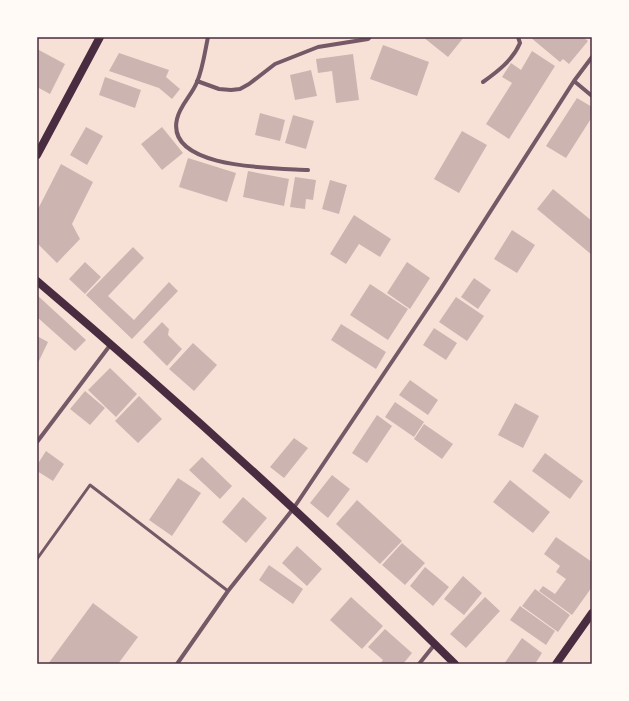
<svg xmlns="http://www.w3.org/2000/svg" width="629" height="701" viewBox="0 0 629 701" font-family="Merriweather,serif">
  <rect width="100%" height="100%" fill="#f7e1d7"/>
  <!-- building -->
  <path fill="#ccb4b1" d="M 423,37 L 464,37 L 448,57 Z
    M 530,37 L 583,37 L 588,41 L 569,64 L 563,59 L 560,62 Z
    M 383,45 L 429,62 L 417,96 L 370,79 Z
    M 37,49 L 65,64 L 50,94 L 37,87 Z
    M 532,51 L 555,66 L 509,139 L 486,124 L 512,83 L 502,77 L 511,63 L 521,70 Z
    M 119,53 L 169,70 L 166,77 L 180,89 L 172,99 L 159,88 L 109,71 Z
    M 353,54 L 359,100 L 336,103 L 332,71 L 318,73 L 316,59 Z
    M 311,70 L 317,96 L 295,100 L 290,75 Z
    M 105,77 L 141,90 L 135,108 L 99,95 Z
    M 577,98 L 592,107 L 592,117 L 566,158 L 546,146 Z
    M 260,113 L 285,120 L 280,141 L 255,135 Z
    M 293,115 L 314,121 L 306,149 L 285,143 Z
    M 86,127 L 103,136 L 87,165 L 70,155 Z
    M 162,127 L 183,153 L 162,170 L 141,144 Z
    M 462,131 L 487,145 L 459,193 L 434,179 Z
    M 188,158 L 236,173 L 227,202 L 179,187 Z
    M 61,164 L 93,182 L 72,224 L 80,239 L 57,263 L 37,243 L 37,211 Z
    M 248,171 L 289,179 L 284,206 L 243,197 Z
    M 295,177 L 316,180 L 313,200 L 306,199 L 305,209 L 290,207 Z
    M 330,180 L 347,185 L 339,214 L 322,209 Z
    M 553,189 L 592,221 L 592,255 L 537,209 Z
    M 354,215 L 391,239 L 380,257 L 359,244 L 346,264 L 330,254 Z
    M 512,230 L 535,245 L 517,273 L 494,259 Z
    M 133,247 L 144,258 L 108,296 L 134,320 L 169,282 L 178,291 L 132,339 L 86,295 Z
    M 85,262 L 101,277 L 85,294 L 69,279 Z
    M 407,262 L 430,278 L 410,309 L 387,293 Z
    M 474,278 L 491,290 L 478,309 L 461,297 Z
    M 370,284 L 408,309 L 388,340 L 350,315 Z
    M 37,295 L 86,340 L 75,351 L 37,317 Z
    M 456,297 L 484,316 L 467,341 L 439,322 Z
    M 162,322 L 169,329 L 168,335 L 182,349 L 167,366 L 143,342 Z
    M 341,324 L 386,352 L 376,369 L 331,340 Z
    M 434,328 L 457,343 L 446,360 L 423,345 Z
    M 37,336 L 48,342 L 37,365 Z
    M 193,343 L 217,365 L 194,391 L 169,369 Z
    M 110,368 L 137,394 L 116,417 L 88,390 Z
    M 410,380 L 438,400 L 428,415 L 399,395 Z
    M 85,391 L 105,408 L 90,425 L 70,409 Z
    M 139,396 L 162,419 L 138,443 L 115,421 Z
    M 395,402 L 424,422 L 414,437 L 385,417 Z
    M 515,403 L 539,416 L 523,448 L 498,435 Z
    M 377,415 L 392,426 L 367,463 L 352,453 Z
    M 424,424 L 453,444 L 442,459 L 414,439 Z
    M 294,438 L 308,448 L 284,478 L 270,467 Z
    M 46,451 L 64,464 L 53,481 L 37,471 L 37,465 Z
    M 545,453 L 583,481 L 570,499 L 532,471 Z
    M 202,457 L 232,486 L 220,499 L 189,470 Z
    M 332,475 L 350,489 L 328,518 L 310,503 Z
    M 178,478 L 201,493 L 172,536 L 149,520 Z
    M 510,480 L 550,512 L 533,533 L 493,502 Z
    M 243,497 L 267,518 L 246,543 L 222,522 Z
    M 357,500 L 402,541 L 380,564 L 336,524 Z
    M 556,537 L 592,562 L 592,587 L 572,615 L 539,591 L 543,586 L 555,594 L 566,579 L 556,572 L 560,566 L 544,554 Z
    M 402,543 L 425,563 L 405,585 L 382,565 Z
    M 297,546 L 322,569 L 307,586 L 282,563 Z
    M 269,565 L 303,589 L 293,604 L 259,580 Z
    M 425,567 L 449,587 L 433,606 L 410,586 Z
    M 463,576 L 482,593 L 464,615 L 444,599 Z
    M 535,589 L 570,615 L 558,632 L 522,606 Z
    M 351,597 L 383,626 L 362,649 L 330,620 Z
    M 485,597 L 500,611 L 466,648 L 450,634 Z
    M 93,603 L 138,637 L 118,664 L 48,664 Z
    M 520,606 L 555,631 L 546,645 L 510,620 Z
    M 385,629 L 412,653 L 403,664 L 380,664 L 383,660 L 368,647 Z
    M 522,638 L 542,653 L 535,664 L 504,664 Z"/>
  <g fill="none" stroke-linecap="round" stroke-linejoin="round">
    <!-- service -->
    <path stroke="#755966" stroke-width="3" d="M 37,559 L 90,485 L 228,591"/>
    <!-- minor -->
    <path stroke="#755966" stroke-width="4" d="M 208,37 C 205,51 203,68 197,82 C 192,95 180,105 177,119 C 165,170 278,168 308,170
      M 197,81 L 219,89 L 231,90 L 240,89 L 249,84 L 275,64 L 318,47 L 368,39 L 370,37
      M 574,81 L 592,96
      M 483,82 C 497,72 513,60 520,43 L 518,37
      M 37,442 L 111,344
      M 177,664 L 228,591 L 293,509 L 440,290 L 574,81 L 592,57
      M 419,664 L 435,644"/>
    <!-- secondary -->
    <path stroke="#4a2c40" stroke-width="8" d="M 37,155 L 100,37
      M 37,281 C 181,403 321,531 455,664
      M 556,664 L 592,613"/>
  </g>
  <!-- border -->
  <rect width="629" height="701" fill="none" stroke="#fffaf5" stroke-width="76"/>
  <rect x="38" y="38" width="553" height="625" fill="none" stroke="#4a2c40" stroke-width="1.5"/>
</svg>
